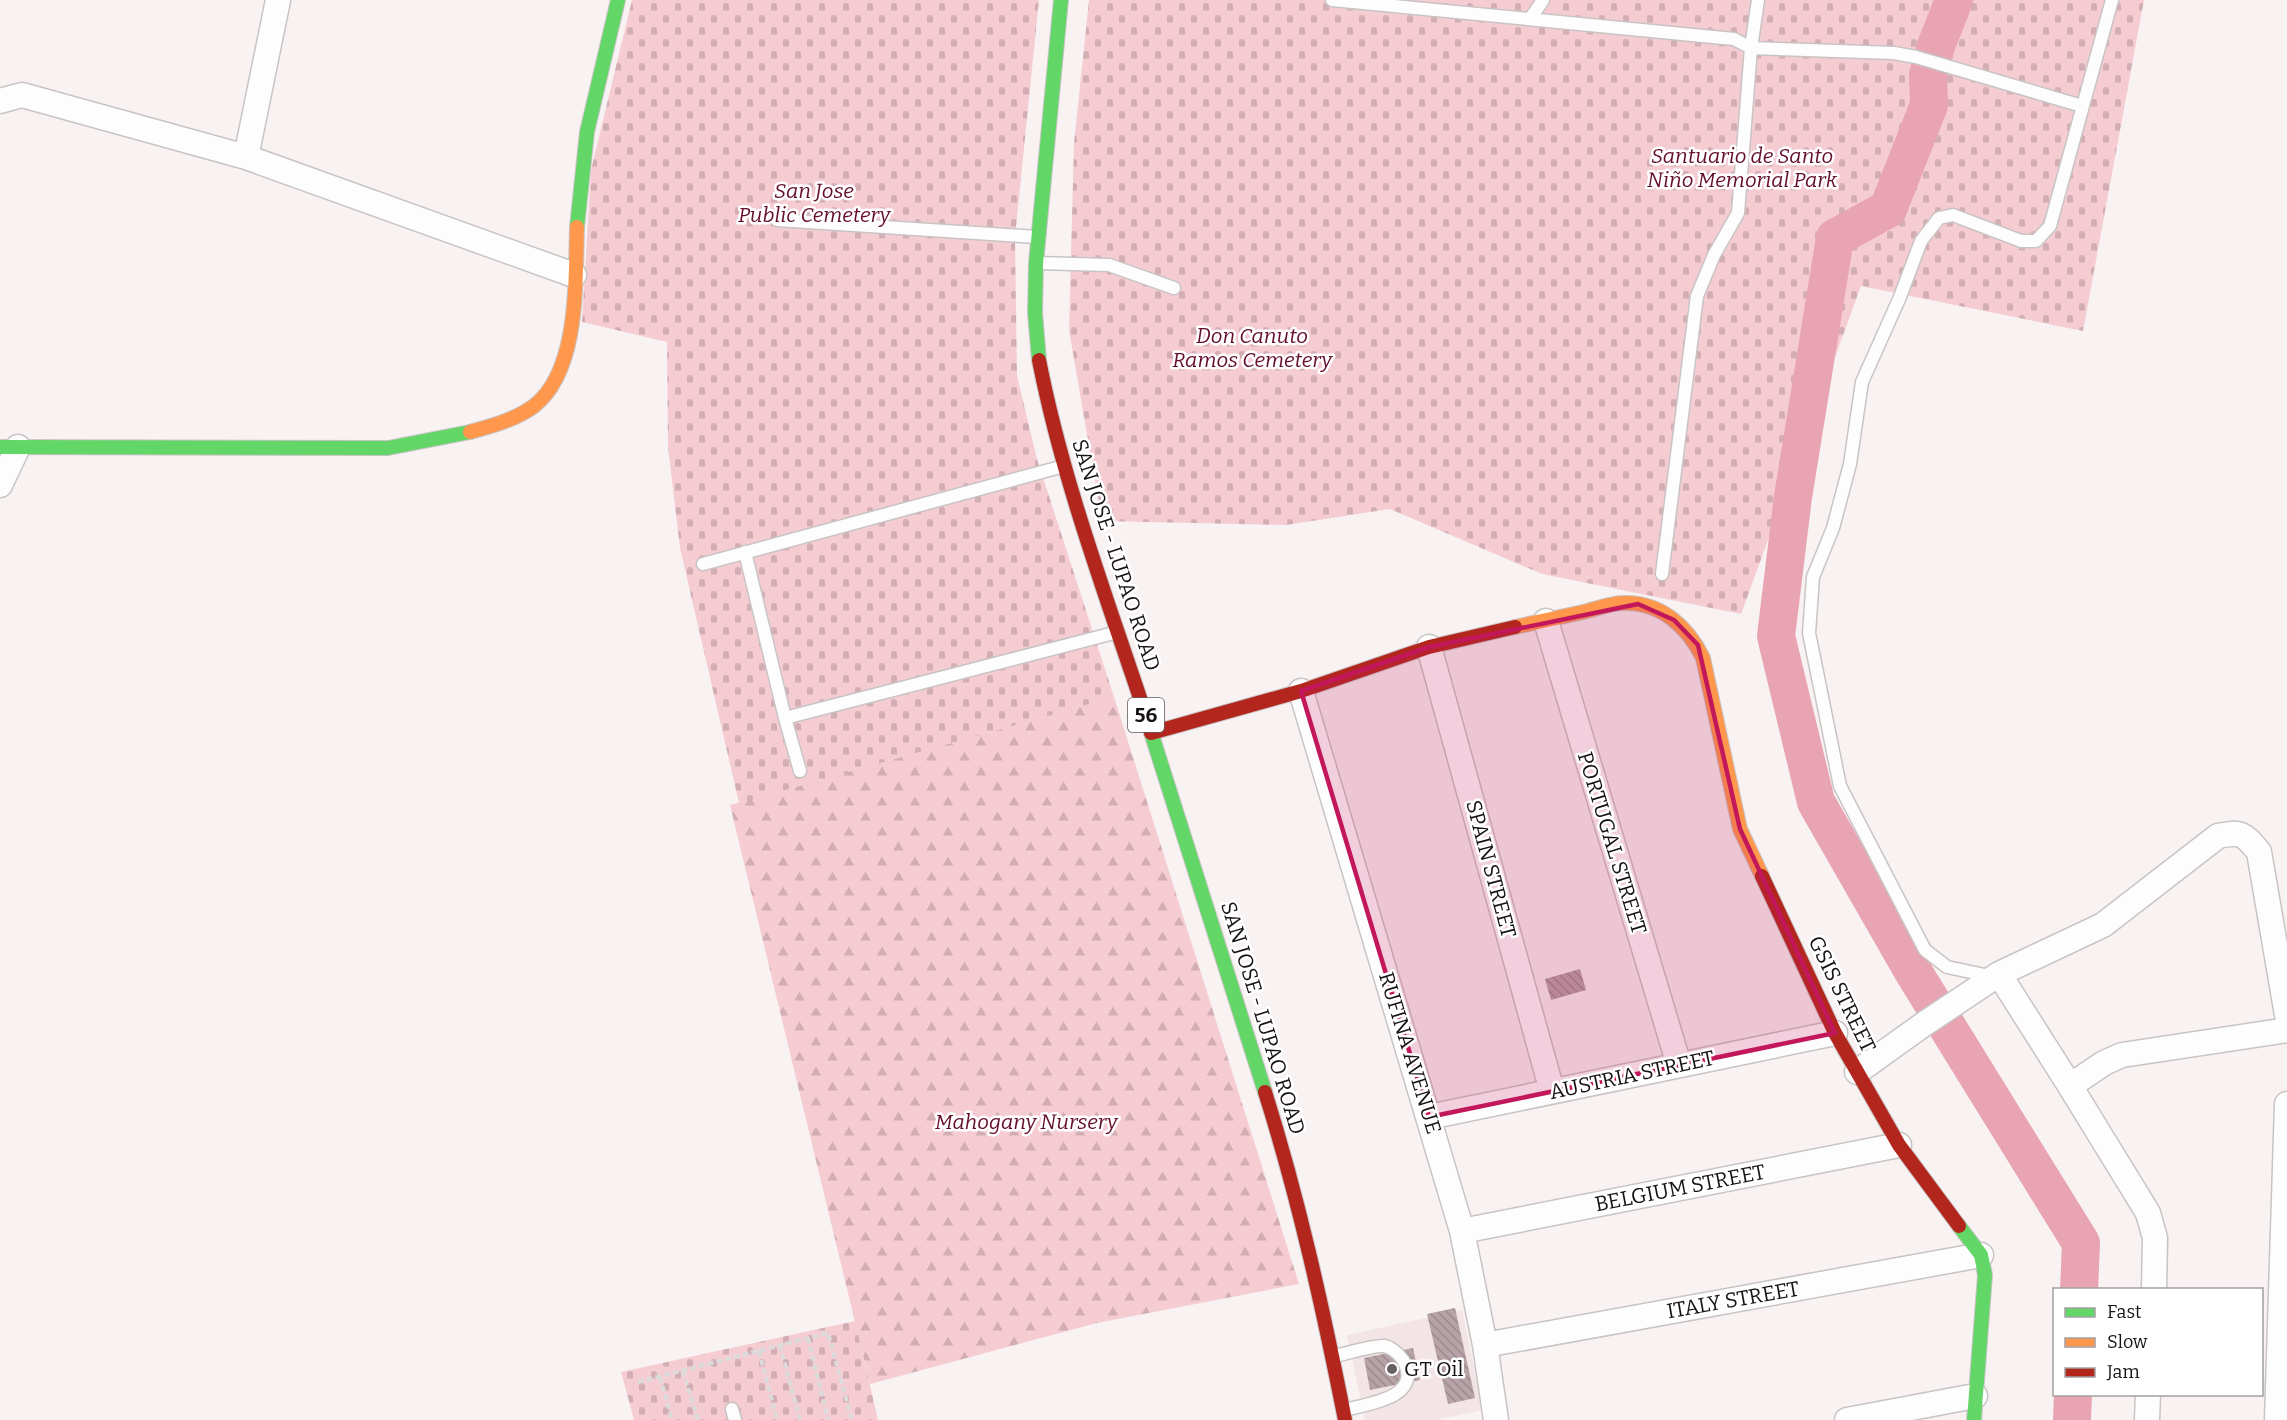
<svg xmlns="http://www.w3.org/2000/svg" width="2287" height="1420" viewBox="0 0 2287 1420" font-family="Bitter,serif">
  <defs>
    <pattern id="forest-firs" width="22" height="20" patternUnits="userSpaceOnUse" patternTransform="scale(1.5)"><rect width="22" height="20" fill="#f6ccd3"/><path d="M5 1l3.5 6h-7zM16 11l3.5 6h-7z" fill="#d2aeb4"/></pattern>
    <pattern id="cemetery-stones" width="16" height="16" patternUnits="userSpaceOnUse" patternTransform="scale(1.5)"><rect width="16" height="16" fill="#f6ccd3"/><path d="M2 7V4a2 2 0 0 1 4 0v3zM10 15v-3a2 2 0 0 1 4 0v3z" fill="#d2aeb4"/></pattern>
    <pattern id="building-back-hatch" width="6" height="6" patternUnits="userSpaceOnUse" patternTransform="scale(1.5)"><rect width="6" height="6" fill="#b7a3a7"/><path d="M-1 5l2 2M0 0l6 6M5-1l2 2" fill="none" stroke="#9d8b8f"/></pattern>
  </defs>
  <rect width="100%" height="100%" fill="#f8f2f2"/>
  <!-- built -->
  <path fill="#f3e4e6" d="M 1462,1310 L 1483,1410 L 1435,1420 L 1365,1420 L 1347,1335 Z"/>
  <!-- forest -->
  <path fill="url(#forest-firs)" d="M 1114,697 L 1299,1284 L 1097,1323 L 870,1384 L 730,805 Z"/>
  <!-- cemetery -->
  <path fill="url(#cemetery-stones)" d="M 632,0 L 1039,0 L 1015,237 L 1017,376 L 1037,459 L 1114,697 L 739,803 L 680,548 L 668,447 L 667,342 L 582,322 L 591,170 Z
    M 1089,0 L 2144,0 L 2083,331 L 1861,286 L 1741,614 L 1542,574 L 1390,509 L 1286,525 L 1102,521 L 1069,330 L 1074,143 Z
    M 855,1321 L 878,1420 L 634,1420 L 621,1372 Z"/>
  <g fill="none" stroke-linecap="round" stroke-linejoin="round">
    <!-- river -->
    <path stroke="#e8a4b2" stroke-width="38" d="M 1954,0 L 1936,46 L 1928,75 L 1929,105 L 1888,209 L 1835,238 L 1793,497 L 1776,636 L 1816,802 L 1914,973 L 2081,1243 L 2079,1290
      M 2072,1420 L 2073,1394"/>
  </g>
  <!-- building -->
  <path fill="url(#building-back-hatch)" d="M 1580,969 L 1586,990 L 1551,1000 L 1545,979 Z
    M 1455,1308 L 1475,1398 L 1448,1404 L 1427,1314 Z
    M 1413,1348 L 1420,1380 L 1370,1390 L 1364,1358 Z"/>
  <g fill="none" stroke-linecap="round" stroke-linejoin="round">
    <defs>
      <path id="lane" d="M 1332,0 L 1734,39 L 1751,48 L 1894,53 L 1916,57 L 2082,106
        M 1530,19 L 1543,0
        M 777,220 L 1037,237
        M 1037,263 L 1109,265 L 1174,288
        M 745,552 L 785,718 L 800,771
        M 703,564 L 1064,466
        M 1662,574 L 1697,296 L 1714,255 L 1738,213 L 1751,48 L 1758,0
        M 785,718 L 1118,632
        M 1994,977 L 1947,967 L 1925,950 L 1840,786 L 1809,633 L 1813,577 L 1833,528 L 1850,464 L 1862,382 L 1900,297 L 1921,241 L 1939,218 L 1953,215 L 2021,241 L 2036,241 L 2050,226 L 2112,0
        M 1334,1356 C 1346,1354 1373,1345 1384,1346 C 1391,1347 1399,1354 1403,1360 C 1424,1398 1367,1404 1344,1410
        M 732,1409 L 735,1420"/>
      <path id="street" d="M 278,0 L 246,157 L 574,275
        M 0,101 L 22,95 L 246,157
        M 0,485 L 18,447
        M 1546,621 L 1679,1065
        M 1429,647 L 1552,1091
        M 1301,691 L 1462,1231 L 1485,1345 L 1496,1420
        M 1999,974 L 2070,1086 L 2148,1213 L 2155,1238 L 2154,1290
        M 1857,1072 L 1924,1024 L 1999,974 L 2103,925 L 2218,836 C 2242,831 2244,834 2259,852 L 2287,1015
        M 2070,1086 L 2104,1063 L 2122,1055 L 2287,1030
        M 1429,1117 L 1835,1033
        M 1462,1231 L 1899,1145
        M 1485,1345 L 1981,1255
        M 1847,1420 L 1975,1396
        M 2147,1420 L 2148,1394
        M 2277,1420 L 2287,1104"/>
      <path id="fast" d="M 577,227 L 587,132 L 618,0
        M 1039,360 L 1035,313 L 1036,263 L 1061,0
        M 0,447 L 388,448 L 470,432
        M 1143,707 L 1265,1092
        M 1959,1226 L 1981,1255 L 1985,1275 L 1974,1420"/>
      <path id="slow" d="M 470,432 C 491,426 515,420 534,406 C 580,370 575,280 577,227
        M 1515,627 C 1538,622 1561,617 1583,612 C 1596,609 1611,603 1624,603 C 1661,602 1688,627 1703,658 L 1740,829 L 1762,876"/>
      <path id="jam" d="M 1039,360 C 1062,478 1105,593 1143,707
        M 1151,733 L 1301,691 L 1429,647 L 1515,627
        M 1762,876 L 1835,1033 L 1899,1145 L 1959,1226
        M 1265,1092 C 1299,1200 1323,1309 1345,1420"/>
    </defs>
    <!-- lane casing -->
    <use href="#lane" stroke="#c9c4c4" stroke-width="15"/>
    <!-- street casing -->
    <use href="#street" stroke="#c9c4c4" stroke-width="27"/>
    <!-- fast casing -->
    <use href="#fast" stroke="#c9c4c4" stroke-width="16"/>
    <!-- slow casing -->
    <use href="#slow" stroke="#c9c4c4" stroke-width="16"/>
    <!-- jam casing -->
    <use href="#jam" stroke="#c9c4c4" stroke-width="16"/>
    <!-- path -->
    <path stroke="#dcdada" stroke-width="4" stroke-dasharray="6 3" stroke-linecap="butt" d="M 808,1338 L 828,1420
      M 780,1345 L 800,1420
      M 759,1351 L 777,1420
      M 683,1371 L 698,1420
      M 660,1377 L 672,1420
      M 638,1382 L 828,1333 L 852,1420"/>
    <!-- lane -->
    <use href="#lane" stroke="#fefdfd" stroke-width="12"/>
    <!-- street -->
    <use href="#street" stroke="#fefdfd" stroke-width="24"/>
    <!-- fast -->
    <use href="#fast" stroke="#63d668" stroke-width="14"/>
    <!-- slow -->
    <use href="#slow" stroke="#ff974d" stroke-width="14"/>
    <!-- jam -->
    <use href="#jam" stroke="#b3261e" stroke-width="14"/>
  </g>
  <!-- marked area -->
  <path fill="#c2185b" fill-opacity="0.2" stroke="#c2185b" stroke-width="4.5" stroke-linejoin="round" d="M 1638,604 L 1674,620 L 1698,645 L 1740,829 L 1835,1033 L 1429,1117 L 1301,691 L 1429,647 Z"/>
  <!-- markers -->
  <circle fill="#666061" stroke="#fff" stroke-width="2" cx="1392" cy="1369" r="6"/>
  <g text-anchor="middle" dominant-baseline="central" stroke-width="5" stroke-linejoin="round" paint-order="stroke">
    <!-- shield labels -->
    <rect fill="#fff" stroke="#5d595a" stroke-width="1.5" x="1128" y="698" width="36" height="34" rx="4.5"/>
    <g font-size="20" font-weight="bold" fill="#171213">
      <text x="1146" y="715">56</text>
    </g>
    <!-- park labels -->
    <g font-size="21" font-style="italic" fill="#640e2b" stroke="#fff">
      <text x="1742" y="156">Santuario de Santo<tspan x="1742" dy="24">Niño Memorial Park</tspan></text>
      <text x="814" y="191">San Jose<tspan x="814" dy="24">Public Cemetery</tspan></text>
      <text x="1252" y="336">Don Canuto<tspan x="1252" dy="24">Ramos Cemetery</tspan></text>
      <text x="1026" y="1122">Mahogany Nursery</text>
    </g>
    <!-- street labels -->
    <g font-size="21" fill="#171213" stroke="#fff">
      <text transform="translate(1116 555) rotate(72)">SAN JOSE - LUPAO ROAD</text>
      <text transform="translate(1612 843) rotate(73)">PORTUGAL STREET</text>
      <text transform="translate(1491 869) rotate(75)">SPAIN STREET</text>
      <text transform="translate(1842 994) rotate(64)">GSIS STREET</text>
      <text transform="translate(1263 1018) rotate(73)">SAN JOSE - LUPAO ROAD</text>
      <text transform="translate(1410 1053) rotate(73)">RUFINA AVENUE</text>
      <text transform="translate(1632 1075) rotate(-12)">AUSTRIA STREET</text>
      <text transform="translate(1680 1188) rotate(-11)">BELGIUM STREET</text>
      <text transform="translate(1733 1300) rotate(-10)">ITALY STREET</text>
    </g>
    <!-- poi labels -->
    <g font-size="21" fill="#171213" stroke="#fff" text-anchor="start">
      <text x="1404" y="1369">GT Oil</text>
    </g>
  </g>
  <!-- legend -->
  <rect x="2053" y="1288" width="210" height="108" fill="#ffffff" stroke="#a2a0a1" stroke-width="1.5"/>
  <rect x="2065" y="1308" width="30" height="9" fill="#63d668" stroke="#a2a0a1" stroke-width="1.5"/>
  <text x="2107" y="1318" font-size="18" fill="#171213">Fast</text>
  <rect x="2065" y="1338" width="30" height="9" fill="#ff974d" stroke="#a2a0a1" stroke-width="1.5"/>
  <text x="2107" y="1348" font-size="18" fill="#171213">Slow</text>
  <rect x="2065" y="1368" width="30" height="9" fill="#b3261e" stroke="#a2a0a1" stroke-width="1.5"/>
  <text x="2107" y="1378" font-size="18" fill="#171213">Jam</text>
</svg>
